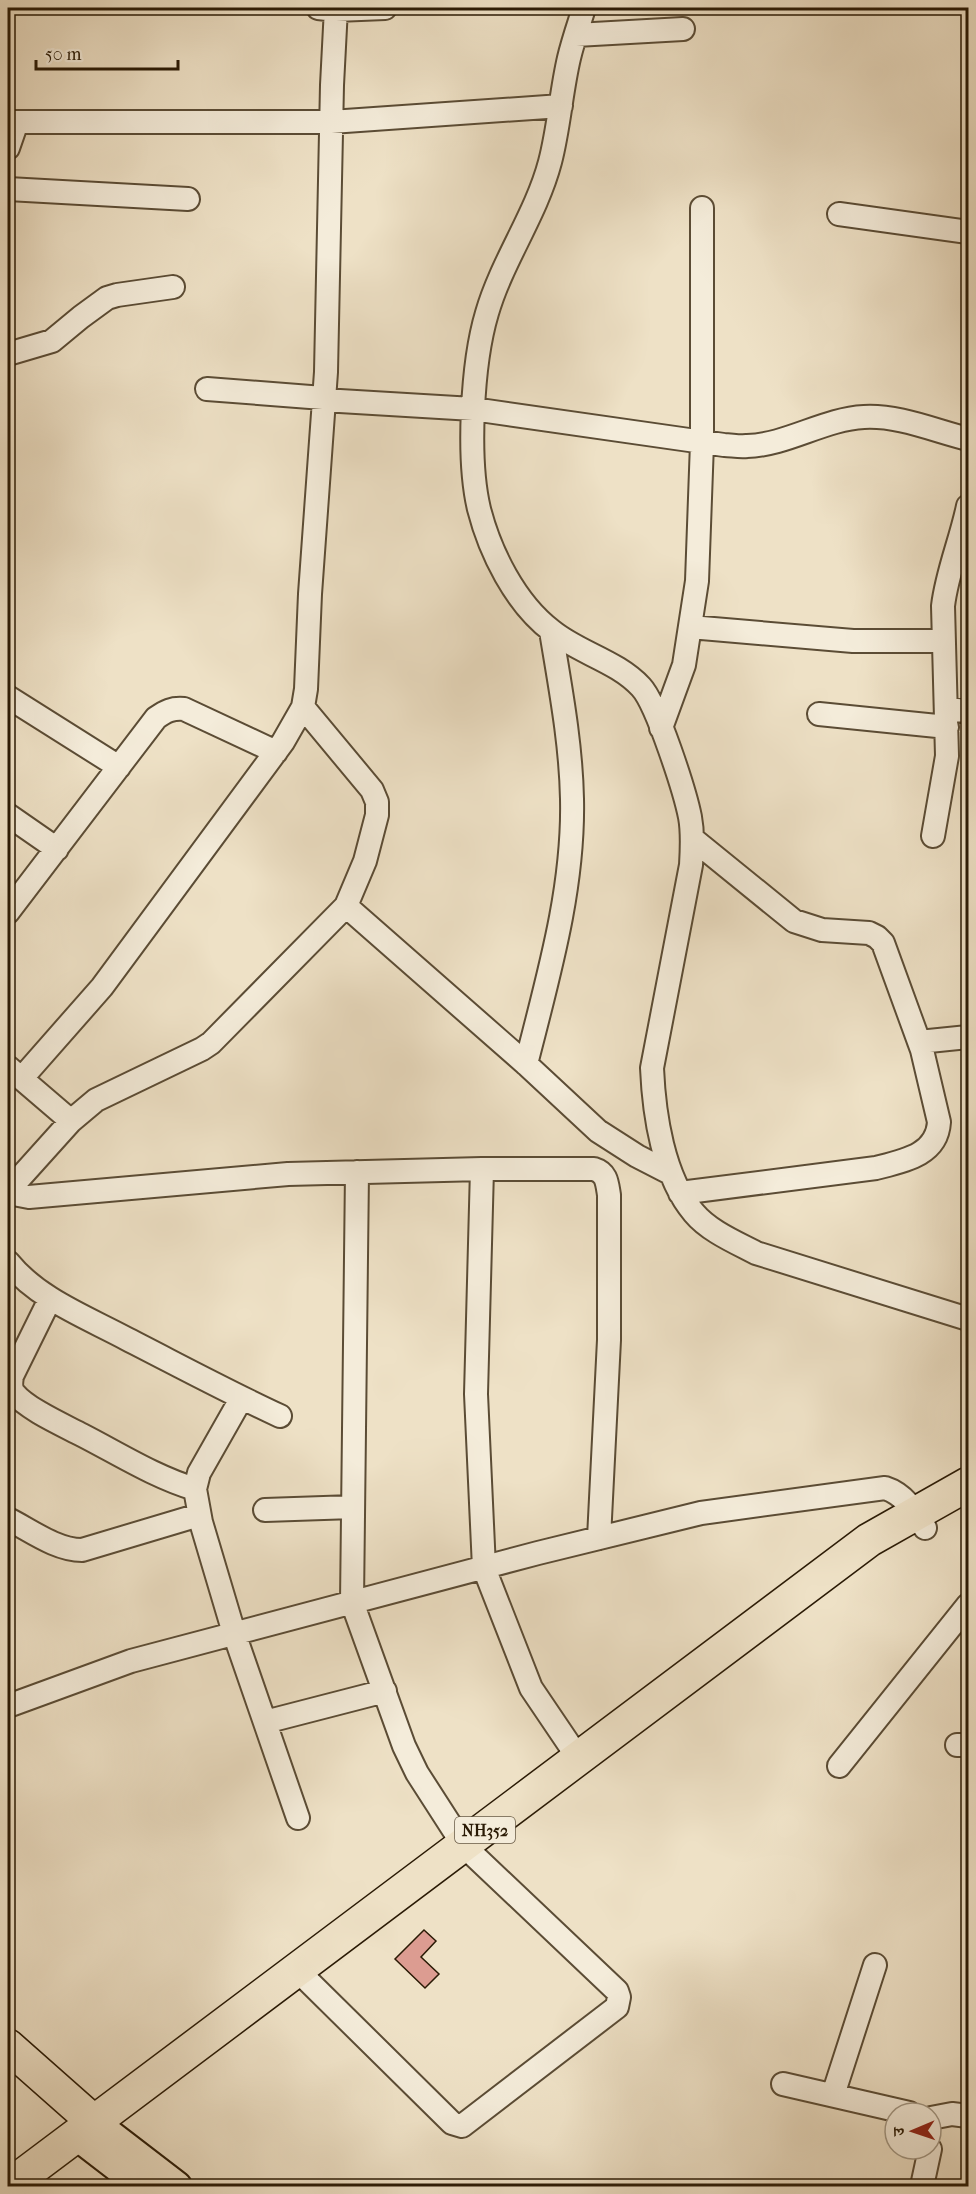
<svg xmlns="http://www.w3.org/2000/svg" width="976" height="2194" viewBox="0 0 976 2194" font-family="'IM FELL French Canon','Noto Serif Devanagari',serif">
  <rect width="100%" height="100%" fill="#eee1c6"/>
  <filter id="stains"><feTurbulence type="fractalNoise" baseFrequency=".00333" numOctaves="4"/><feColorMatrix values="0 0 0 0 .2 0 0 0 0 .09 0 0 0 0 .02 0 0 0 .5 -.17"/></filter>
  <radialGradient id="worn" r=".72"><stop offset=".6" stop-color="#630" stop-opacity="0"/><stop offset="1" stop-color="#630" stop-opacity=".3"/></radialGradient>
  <!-- building -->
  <path fill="#dc9c91" stroke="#2a1a05" stroke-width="1.5" d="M 424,1930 L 436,1941 L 421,1957 L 439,1974 L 425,1988 L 395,1959 Z"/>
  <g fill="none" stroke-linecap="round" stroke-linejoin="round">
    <defs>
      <path id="minor" d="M 318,8 L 336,10 L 385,8
        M 584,8 C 579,24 573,41 569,58 C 561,92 559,128 550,162 C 536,215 502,261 487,313 C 472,363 467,459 479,509 C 490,552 515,603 552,631 C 579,653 617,661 641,687 C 657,704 685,792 690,817 C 693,833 692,848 691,865 L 652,1068 C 654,1114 663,1177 694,1213 C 709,1231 735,1242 756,1253 L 968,1319
        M 576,35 L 683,29
        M 8,122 L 331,122 L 561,106
        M 8,148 L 17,122
        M 8,189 L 188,199
        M 839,214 L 968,232
        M 8,354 L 52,341 L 81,317 L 107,298 L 117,295 L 173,287
        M 207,389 L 323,398 L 323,400 L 473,409 L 724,445 C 731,445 739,447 747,446 C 787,445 824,419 864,417 C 899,415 935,431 968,439
        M 690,627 L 853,641 L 943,641
        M 8,697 L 119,767
        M 946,709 L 968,711
        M 819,714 L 947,727
        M 661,728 L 684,665 L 697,581 L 702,443 L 702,208
        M 8,815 L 57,849
        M 933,836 L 947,756 L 943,606 C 947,572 961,540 968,506
        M 346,906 L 526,1064 L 598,1131 L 637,1156 L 670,1173
        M 8,912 L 156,718 C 166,711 172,708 184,709 L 276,752
        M 919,1042 L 968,1037
        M 526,1064 C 548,977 574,889 572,799 C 571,743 560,686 551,631
        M 8,1067 L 71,1121
        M 22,1078 L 102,987 L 283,742 L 303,707 L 306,689 L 310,594 L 326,372 L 332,85 L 336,8
        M 482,1169 L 476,1394 L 484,1568 L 531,1688 L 579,1759
        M 8,1191 L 71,1121 L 96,1100 L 202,1049 L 211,1043 L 346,906 L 365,861 L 377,815 L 377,802 L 372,790 L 303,707
        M 8,1193 L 29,1197 L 288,1174 L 482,1169 L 594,1169 C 607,1173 607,1183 609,1195 L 609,1340 L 599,1538
        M 680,1193 L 876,1168 C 904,1161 937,1155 939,1122 L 922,1050 L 883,943 L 877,937 L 869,933 L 822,930 L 794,921 L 693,839
        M 8,1262 C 38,1299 86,1317 127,1339 C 178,1365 228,1392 280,1416
        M 50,1299 L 12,1376 C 11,1383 10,1388 14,1393 C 27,1409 63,1425 82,1435 C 119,1454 155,1477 195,1489
        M 241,1399 L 199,1473 L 195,1489 L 201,1522 L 234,1633 L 298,1818
        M 265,1510 L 353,1507
        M 8,1519 C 30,1530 56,1550 82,1550 L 199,1515
        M 8,1706 L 131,1661 L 538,1553 L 701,1513 L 885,1488 C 904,1494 915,1511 925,1528
        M 265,1722 L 385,1691
        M 957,1745 L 968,1745
        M 839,1766 L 968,1605
        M 298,1971 L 452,2123 L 462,2126 L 617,2007 L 619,1997 L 617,1991 L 464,1846 L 417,1773 L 404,1746 L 352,1602 L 357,1172
        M 783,2084 L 909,2113
        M 833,2095 L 875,1965
        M 931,2118 L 952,2114 L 968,2116
        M 922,2186 L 930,2149"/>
      <path id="major" d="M 95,2123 L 177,2186
        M 77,2136 L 142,2186"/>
      <path id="highway" d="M 8,2046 L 95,2123
        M 9,2186 L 869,1540 L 968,1484"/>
    </defs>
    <!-- minor casing -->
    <use href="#minor" stroke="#5b4c35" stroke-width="26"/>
    <!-- major casing -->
    <use href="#major" stroke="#2a1a05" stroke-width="32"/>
    <!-- highway casing -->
    <use href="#highway" stroke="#2a1a05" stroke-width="36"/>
    <!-- minor -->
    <use href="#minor" stroke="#f4ecda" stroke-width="22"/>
    <!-- major -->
    <use href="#major" stroke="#eee1c6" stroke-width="28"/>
    <!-- highway -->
    <use href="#highway" stroke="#eee1c6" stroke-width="33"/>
  </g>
  <g text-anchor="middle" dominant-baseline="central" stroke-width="6" stroke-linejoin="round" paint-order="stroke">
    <!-- shield labels -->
    <rect fill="#f4ecda" stroke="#675945" stroke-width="1.5" x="455" y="1817" width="60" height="26" rx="4.5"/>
    <g font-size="16" font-weight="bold" fill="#2a1a05">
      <text x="485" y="1830">NH352</text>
    </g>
  </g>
  <!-- margin -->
  <rect width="976" height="2194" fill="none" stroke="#eee1c6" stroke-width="30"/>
  <rect x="9" y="9" width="958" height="2176" fill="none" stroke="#2a1a05" stroke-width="3"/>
  <rect x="15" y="15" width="946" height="2164" fill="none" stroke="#2a1a05" stroke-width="1.5"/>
  <!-- north arrow -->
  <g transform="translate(913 2131) rotate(268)"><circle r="28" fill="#f4ecda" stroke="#a39885" stroke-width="1.5"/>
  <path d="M0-4.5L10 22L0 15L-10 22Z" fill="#8f2418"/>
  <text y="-9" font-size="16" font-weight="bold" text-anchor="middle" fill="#2a1a05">उ</text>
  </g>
  <!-- scale -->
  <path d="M36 60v9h142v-9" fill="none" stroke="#2a1a05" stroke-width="3"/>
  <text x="45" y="60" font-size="18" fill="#2a1a05" stroke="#f4ecda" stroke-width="4.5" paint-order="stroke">50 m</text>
  <rect width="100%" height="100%" filter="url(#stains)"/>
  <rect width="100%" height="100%" fill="url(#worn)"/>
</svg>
